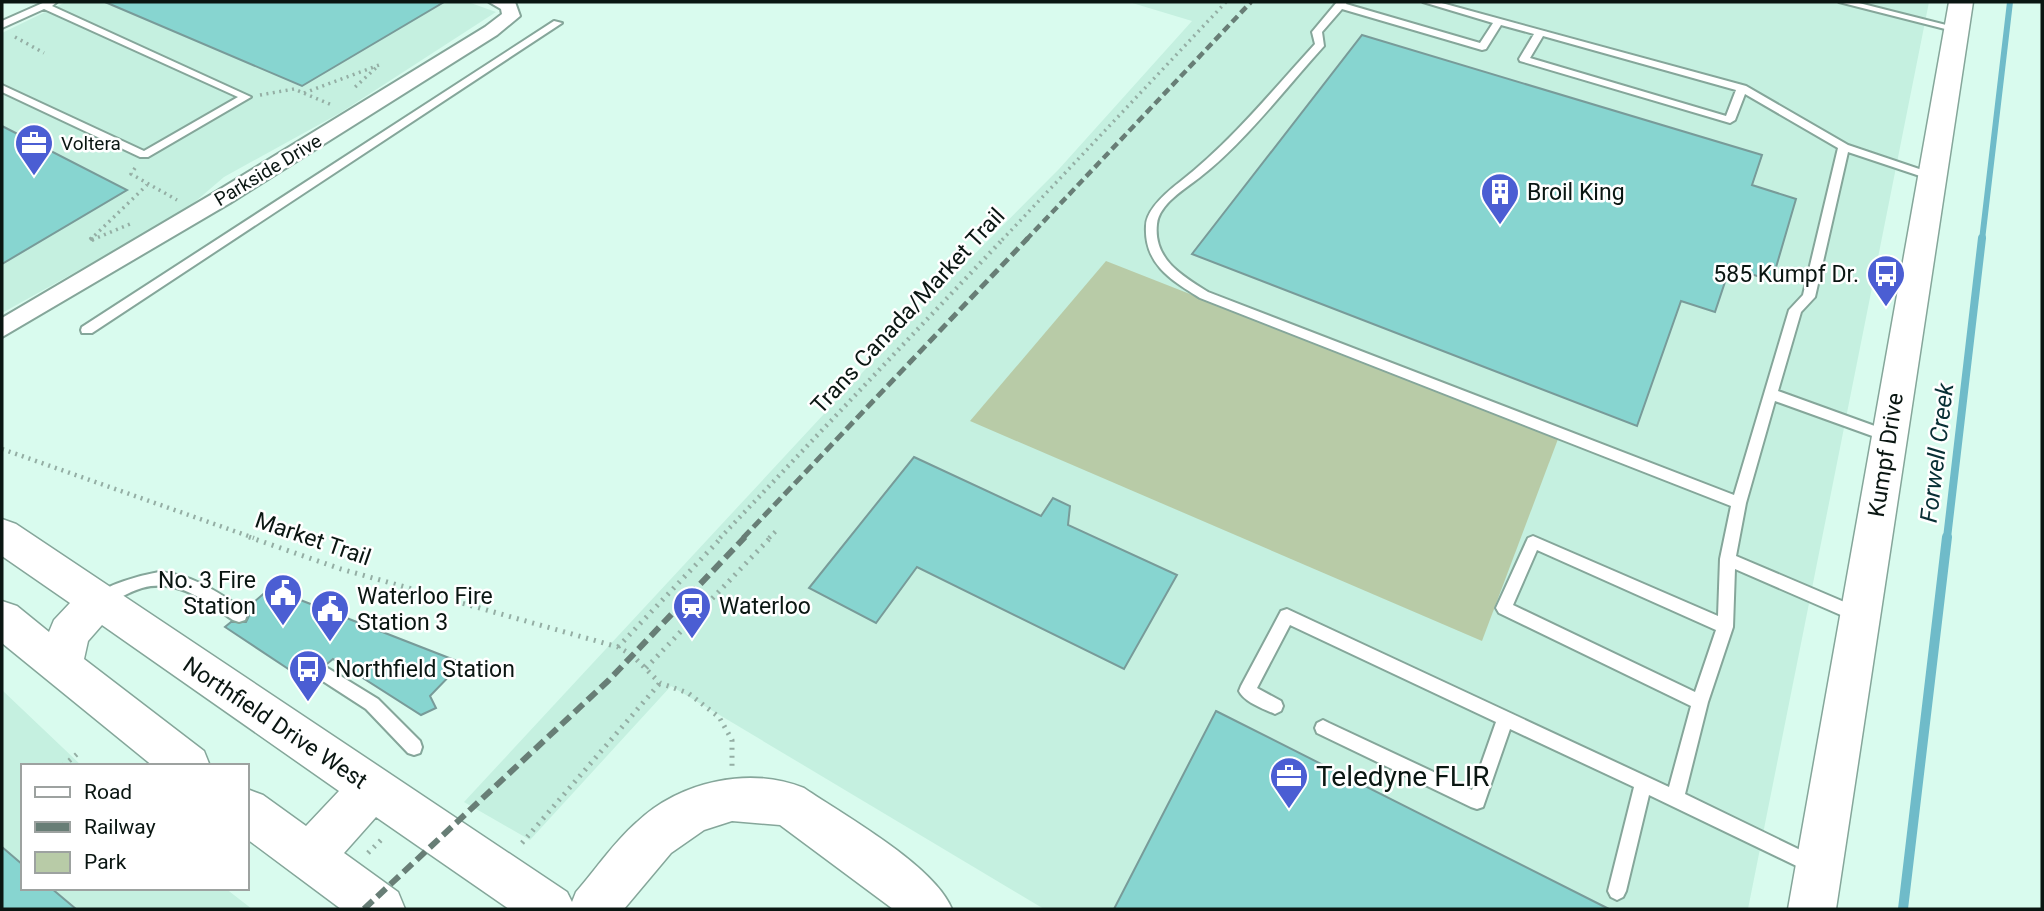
<svg xmlns="http://www.w3.org/2000/svg" width="2044" height="911" viewBox="0 0 2044 911" font-family="Roboto,sans-serif">
  <rect width="100%" height="100%" fill="#d9fbee"/>
  <!-- built -->
  <path fill="#c5f0e0" d="M 66,2 L 468,2 L 496,12 L 340,113 L 224,177 L 182,213 L 2,313 L 2,33 Z
    M 1129,2 L 1929,2 L 1748,909 L 1044,909 L 671,686 L 530,840 L 464,802 L 939,290 L 1059,169 L 1192,21 Z
    M 2,690 L 82,766 L 23,766 L 23,888 L 225,888 L 252,909 L 2,909 Z"/>
  <!-- green -->
  <path fill="#b8cba7" d="M 1106,261 L 1558,439 L 1482,641 L 970,421 Z"/>
  <g fill="none" stroke-linecap="round" stroke-linejoin="round">
    <!-- stream-far2 -->
    <path stroke="#6fbbc9" stroke-width="6" d="M 1982,240 L 2010,2"/>
    <!-- stream-far1 -->
    <path stroke="#6fbbc9" stroke-width="8" d="M 1947,538 L 1982,238"/>
    <!-- stream -->
    <path stroke="#6fbbc9" stroke-width="10" d="M 1903,909 L 1947,537"/>
  </g>
  <!-- building -->
  <path fill="#87d5d0" stroke="#789b99" stroke-width="2" d="M 105,2 L 444,2 L 302,86 Z
    M 1362,35 L 1762,155 L 1752,185 L 1796,199 L 1772,281 L 1730,267 L 1715,312 L 1681,301 L 1637,426 L 1192,254 Z
    M 2,126 L 127,190 L 2,264 Z
    M 914,457 L 1041,516 L 1053,498 L 1070,506 L 1068,525 L 1177,575 L 1124,669 L 917,567 L 876,623 L 809,588 Z
    M 268,590 L 285,600 L 290,596 L 462,663 L 430,696 L 436,708 L 421,715 L 333,659 L 327,664 L 320,662 L 313,665 L 313,677 L 308,682 L 225,627 L 231,622 L 246,622 L 249,616 L 247,608 Z
    M 1216,711 L 1609,909 L 1114,909 Z
    M 2,847 L 23,865 L 23,888 L 51,888 L 76,909 L 2,909 Z"/>
  <g fill="none" stroke-linecap="round" stroke-linejoin="round">
    <defs>
      <path id="lane" d="M 45,2 L 57,2 L 52,6 L 251,97 L 148,157 L 140,157 L 2,92 L 2,85 L 144,151 L 238,97 L 44,9 L 2,28 L 2,21 Z
        M 1337,2 L 1347,2 L 1346,4 L 1480,43 L 1493,23 L 1423,2 L 1438,2 L 1746,86 L 1848,145 L 1937,175 L 1939,177 L 1937,179 L 1929,179 L 1848,152 L 1815,297 L 1801,312 L 1778,391 L 1894,433 L 1896,437 L 1889,442 L 1775,401 L 1746,503 L 1736,556 L 1863,610 L 1865,615 L 1863,620 L 1857,622 L 1735,569 L 1733,627 L 1708,702 L 1685,794 L 1821,860 L 1824,866 L 1821,872 L 1815,875 L 1809,872 L 1649,795 L 1626,891 L 1623,897 L 1617,900 L 1611,897 L 1608,891 L 1634,787 L 1510,729 L 1483,807 L 1477,809 L 1471,807 L 1317,733 L 1315,728 L 1317,723 L 1323,720 L 1329,723 L 1472,790 L 1496,722 L 1290,625 L 1257,688 L 1281,701 L 1283,706 L 1281,711 L 1275,714 C 1264,709 1244,702 1239,691 L 1241,686 L 1281,611 L 1287,609 L 1669,787 L 1691,706 L 1499,613 L 1496,608 L 1528,538 L 1533,536 L 1718,616 L 1720,559 L 1731,506 L 1200,298 C 1171,280 1144,264 1146,226 C 1146,209 1168,191 1181,181 C 1231,142 1272,91 1315,44 L 1312,32 ZM 1342,9 L 1482,50 L 1486,49 L 1501,25 L 1534,34 L 1519,59 L 1520,61 L 1730,123 L 1735,120 L 1745,94 L 1838,148 L 1803,295 L 1789,310 L 1734,495 L 1208,292 C 1183,276 1153,260 1157,224 C 1159,204 1185,189 1199,178 C 1244,143 1285,89 1324,46 L 1322,32 ZM 1543,36 L 1736,90 L 1726,116 L 1530,58 ZM 1537,550 L 1716,630 L 1695,692 L 1513,605 Z
        M 1839,2 L 1855,2 L 1962,29 L 1957,32 Z
        M 554,21 L 562,23 L 92,333 L 82,333 L 81,330 L 82,327 Z
        M 159,572 C 192,574 217,592 245,610 L 247,615 L 245,620 L 239,622 L 233,620 C 205,601 178,578 142,588 C 128,592 115,601 101,606 L 96,604 L 93,599 C 102,585 142,575 159,572 Z
        M 321,664 L 378,699 L 420,741 L 422,747 L 420,753 L 414,755 L 408,753 L 366,709 L 315,676 L 313,671 L 315,666 Z"/>
      <path id="street" d="M 489,2 L 515,2 L 520,16 L 497,35 L 230,203 L 2,337 L 2,318 L 214,193 L 485,27 L 502,14 L 501,9 Z"/>
      <path id="secondary" d="M 1949,2 L 1973,2 L 1836,909 L 1788,909 Z
        M 2,519 L 16,524 L 567,892 L 572,902 L 576,892 C 596,869 614,842 637,822 C 680,781 750,766 804,788 C 845,816 934,865 952,909 L 893,909 L 780,825 L 732,821 L 704,830 L 671,853 L 624,909 L 509,909 L 376,817 L 344,853 L 398,892 L 405,909 L 341,909 L 247,839 L 247,789 L 263,795 L 306,826 L 339,791 L 102,625 L 88,641 L 84,659 L 204,751 L 210,766 L 153,766 L 2,643 L 2,601 L 17,606 L 49,632 L 54,620 L 70,603 L 2,556 Z"/>
    </defs>
    <!-- lane casing -->
    <use href="#lane" stroke="#85a69a" stroke-width="4"/>
    <!-- street casing -->
    <use href="#street" stroke="#85a69a" stroke-width="4"/>
    <!-- secondary casing -->
    <use href="#secondary" stroke="#85a69a" stroke-width="3"/>
    <!-- path-far2 -->
    <path stroke="#94aea4" stroke-width="3.5" stroke-dasharray="2 4.5" stroke-linecap="butt" d="M 15,37 L 44,53
      M 304,93 L 379,65 L 353,89
      M 260,95 L 294,89 L 332,105
      M 135,168 L 131,174 L 177,200
      M 90,240 L 147,185
      M 92,240 L 130,224
      M 1002,240 L 1226,2"/>
    <!-- path-far1 -->
    <path stroke="#94aea4" stroke-width="4.5" stroke-dasharray="2 5" stroke-linecap="butt" d="M 92,238 L 89,241 L 96,238
      M 2,449 L 254,538
      M 720,538 L 1004,238
      M 769,538 L 777,530"/>
    <!-- path -->
    <path stroke="#94aea4" stroke-width="5" stroke-dasharray="2 6" stroke-linecap="butt" d="M 249,537 L 341,569 L 618,647 L 632,655 L 660,683 L 688,693 L 719,717 L 732,740 L 732,767
      M 618,647 L 722,537
      M 646,668 L 771,537
      M 63,766 L 77,754
      M 522,843 L 660,683
      M 368,853 L 384,837"/>
    <!-- lane -->
    <use href="#lane" fill="#fff" fill-rule="evenodd"/>
    <!-- street -->
    <use href="#street" fill="#fff" fill-rule="evenodd"/>
    <!-- secondary -->
    <use href="#secondary" fill="#fff" fill-rule="evenodd"/>
    <!-- rail-far2 -->
    <path stroke="#687e76" stroke-width="4.5" stroke-dasharray="8 4.5" stroke-linecap="butt" d="M 1026,240 L 1251,2"/>
    <!-- rail-far1 -->
    <path stroke="#687e76" stroke-width="5" stroke-dasharray="10 5" stroke-linecap="butt" d="M 743,538 L 1028,238"/>
    <!-- rail -->
    <path stroke="#687e76" stroke-width="6" stroke-dasharray="12 6" stroke-linecap="butt" d="M 364,909 L 609,680 L 745,537"/>
  </g>
  <!-- icons -->
  <defs>
    <symbol id="office-pin" viewBox="-11 -11 22 30"><path d="M0 17L-7.5 6A9.5 9.5 0 1 1 7.5 6Z" fill="#4b5ed3" stroke="#fff"/><path d="M-6-3h4V-5.5h4V-3h4V5H-6ZM-1-4.5V-3h2v-1.5ZM-6 0V1H6V0Z" fill="#fff"/></symbol>
    <symbol id="building-pin" viewBox="-11 -11 22 30"><path d="M0 17L-7.5 6A9.5 9.5 0 1 1 7.5 6Z" fill="#4b5ed3" stroke="#fff"/><path d="M-4-6H4V6H1V3H-1V6H-4ZM-2.5-4.3h1.7v1.8h-1.7ZM.8-4.3h1.7v1.8H.8ZM-2.5-1h1.7V.8h-1.7ZM.8-1h1.7V.8H.8Z" fill="#fff"/></symbol>
    <symbol id="bus-pin" viewBox="-11 -11 22 30"><path d="M0 17L-7.5 6A9.5 9.5 0 1 1 7.5 6Z" fill="#4b5ed3" stroke="#fff"/><path d="M-5-6H5V4H4V6H2V4H-2V6H-4V4H-5ZM-3.5-4V0h7V-4ZM-3.5 1.2v1.5H-2V1.2ZM2 1.2v1.5H3.5V1.2Z" fill="#fff"/></symbol>
    <symbol id="civic-pin" viewBox="-11 -11 22 30"><path d="M0 17L-7.5 6A9.5 9.5 0 1 1 7.5 6Z" fill="#4b5ed3" stroke="#fff"/><path d="M-.6-6.5H3V-4.5H.6V-3L4-1V1h2V6H-6V1h2V-1L-.6-3ZM-1.2 2.5V6h2.4V2.5Z" fill="#fff"/></symbol>
    <symbol id="station-pin" viewBox="-11 -11 22 30"><path d="M0 17L-7.5 6A9.5 9.5 0 1 1 7.5 6Z" fill="#4b5ed3" stroke="#fff"/><path d="M-3-6H3Q5-6 5-4V2Q5 4 3 4L4.5 6H3L1.5 4h-3L-3 6H-4.5L-3 4Q-5 4-5 2V-4Q-5-6-3-6ZM-3.5-4v3h7v-3ZM-3.5 1v1.5H-2V1ZM2 1v1.5H3.5V1Z" fill="#fff"/></symbol>
  </defs>
  <g fill-rule="evenodd">
    <use href="#office-pin" x="12" y="121" width="44" height="60"/>
    <use href="#building-pin" x="1478" y="170" width="44" height="60"/>
    <use href="#bus-pin" x="1864" y="252" width="44" height="60"/>
    <use href="#civic-pin" x="261" y="571" width="44" height="60"/>
    <use href="#station-pin" x="670" y="584" width="44" height="60"/>
    <use href="#civic-pin" x="308" y="587" width="44" height="60"/>
    <use href="#bus-pin" x="286" y="647" width="44" height="60"/>
    <use href="#office-pin" x="1267" y="754" width="44" height="60"/>
  </g>
  <g text-anchor="middle" dominant-baseline="central" stroke-width="5" stroke-linejoin="round" paint-order="stroke">
    <!-- far-poi labels -->
    <g font-size="19" fill="#0a1612" stroke="#fff" text-anchor="start">
      <text x="61" y="143">Voltera</text>
    </g>
    <!-- far-street labels -->
    <g font-size="19" fill="#0a1612" stroke="#fff">
      <text transform="translate(268 170) rotate(-31)">Parkside Drive</text>
    </g>
    <!-- poi labels -->
    <g font-size="23" fill="#0a1612" stroke="#fff" text-anchor="start">
      <text x="1527" y="192">Broil King</text>
      <text x="1859" y="274" text-anchor="end">585 Kumpf Dr.</text>
      <text x="256" y="580" text-anchor="end">No. 3 Fire<tspan x="256" dy="26">Station</tspan></text>
      <text x="357" y="596">Waterloo Fire<tspan x="357" dy="26">Station 3</tspan></text>
      <text x="719" y="606">Waterloo</text>
      <text x="335" y="669">Northfield Station</text>
    </g>
    <!-- street labels -->
    <g font-size="23" fill="#0a1612" stroke="#fff">
      <text transform="translate(908 311) rotate(-47)">Trans Canada/Market Trail</text>
      <text transform="translate(1886 455) rotate(-81)">Kumpf Drive</text>
      <text transform="translate(313 539) rotate(19)">Market Trail</text>
      <text transform="translate(275 723) rotate(34)">Northfield Drive West</text>
    </g>
    <!-- water labels -->
    <g font-size="24" font-style="italic" fill="#082f35" stroke="#fff">
      <text transform="translate(1937 453) rotate(-83)">Forwell Creek</text>
    </g>
    <!-- near-poi labels -->
    <g font-size="28" fill="#0a1612" stroke="#fff" text-anchor="start">
      <text x="1316" y="776">Teledyne FLIR</text>
    </g>
  </g>
  <!-- border -->
  <rect width="2044" height="911" fill="none" stroke="#0a1612" stroke-width="7"/>
  <!-- legend -->
  <rect x="21" y="764" width="228" height="126" fill="#ffffff" stroke="#9da2a0" stroke-width="2"/>
  <rect x="35" y="787" width="35" height="10" fill="#ffffff" stroke="#9da2a0" stroke-width="2"/>
  <text x="84" y="799" font-size="21" fill="#0a1612">Road</text>
  <rect x="35" y="822" width="35" height="10" fill="#687e76" stroke="#9da2a0" stroke-width="2"/>
  <text x="84" y="834" font-size="21" fill="#0a1612">Railway</text>
  <rect x="35" y="852" width="35" height="21" fill="#b8cba7" stroke="#9da2a0" stroke-width="2"/>
  <text x="84" y="869" font-size="21" fill="#0a1612">Park</text>
</svg>
